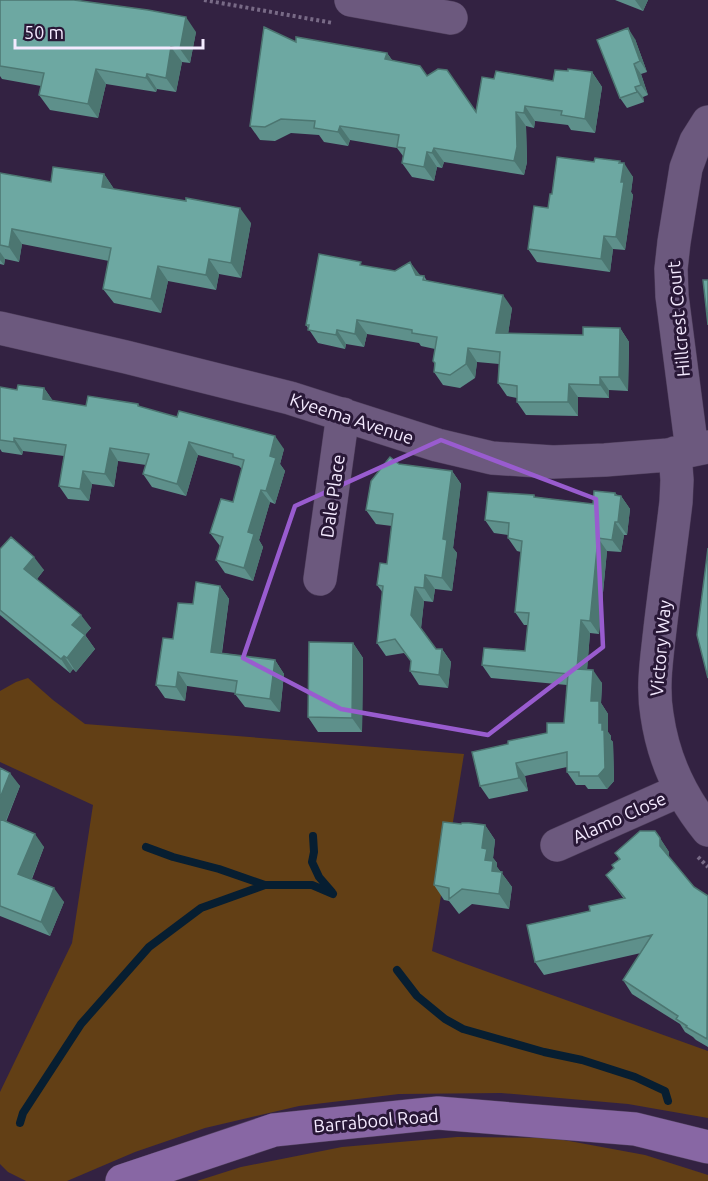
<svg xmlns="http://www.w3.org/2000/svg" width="708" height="1181" viewBox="0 0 708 1181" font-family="Ubuntu,sans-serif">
  <rect width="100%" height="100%" fill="#332242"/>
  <!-- green -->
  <path fill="#623f15" d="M 28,678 L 53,700 L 85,724 L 464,754 L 432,951 L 463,963 L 708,1051 L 708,1118 L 628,1104 L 501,1093 L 399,1094 L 299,1106 L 205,1128 L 135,1152 L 67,1181 L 26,1181 L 8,1172 L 0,1164 L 0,1092 L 72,943 L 93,805 L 0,762 L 0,691 L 16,682 Z
    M 457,1137 L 553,1138 L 645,1155 L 708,1175 L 708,1181 L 197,1181 L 241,1167 L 342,1147 Z"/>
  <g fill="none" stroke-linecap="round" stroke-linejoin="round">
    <!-- stream -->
    <path stroke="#071e31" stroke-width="8" d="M 313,836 L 314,852 L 312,862 L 319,877 L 332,892
      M 146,847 L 173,857 L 219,869 L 265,885
      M 397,970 L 417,996 L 445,1019 L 463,1029 L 544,1052 L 582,1060 L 635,1077 L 665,1091 L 668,1101
      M 20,1123 L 23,1113 L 81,1024 L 149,947 L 201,908 L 265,885 L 312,885 L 333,894"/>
    <defs>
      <path id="minor" d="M 351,0 L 451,18
        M 0,328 L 126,357 L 290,398 L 437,445 L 492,458 L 553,462 L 605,460 L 668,455 L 708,447
        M 692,450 L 672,296 L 671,269 L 674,242 L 686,168 L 696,141 L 708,122
        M 675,453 L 677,480 L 676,502 C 671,544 665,586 660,629 C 657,657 652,686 657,715 C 663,757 681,797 708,830
        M 320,579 L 343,414
        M 557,845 L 681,790"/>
      <path id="major" d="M 122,1181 L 274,1130 L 438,1113 L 635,1129 L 708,1147"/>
    </defs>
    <!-- minor casing -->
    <use href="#minor" stroke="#4f3f5c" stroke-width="34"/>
    <!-- major casing -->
    <use href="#major" stroke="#4f3f5c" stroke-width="34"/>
    <!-- path -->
    <path stroke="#786a86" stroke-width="4" stroke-dasharray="3 3" stroke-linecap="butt" d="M 204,0 L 333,23
      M 698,857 L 708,867"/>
    <!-- minor -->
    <use href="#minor" stroke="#6c597e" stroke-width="33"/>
    <!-- major -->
    <use href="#major" stroke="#8867a4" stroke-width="33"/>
  </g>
  <!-- wall -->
  <path fill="#5e908b" d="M 0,0 L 196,32 L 190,63 L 182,62 L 176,92 L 157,89 L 156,92 L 106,84 L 98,118 L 50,110 L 39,95 L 41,86 L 2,79 L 0,76 Z
    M 615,0 L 648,0 L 643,11 Z
    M 635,39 L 647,72 L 641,74 L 648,95 L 643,97 L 644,102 L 627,108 L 620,98 Z
    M 296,42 L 387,53 L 392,60 L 427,76 L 476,112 L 494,79 L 553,81 L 568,71 L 592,72 L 602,87 L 595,133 L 571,130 L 568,125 L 535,121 L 534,128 L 526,126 L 527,162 L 524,175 L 444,162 L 442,168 L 437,167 L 434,181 L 412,177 L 402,163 L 403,156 L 397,148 L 350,140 L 348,146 L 324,142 L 319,135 L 291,133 L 275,141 L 260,140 L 250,126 Z
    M 594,162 L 621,163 L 633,177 L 631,192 L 633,195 L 625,250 L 613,249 L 610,272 L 537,262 L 528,249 L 548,208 L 552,194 Z
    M 0,173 L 51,182 L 104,174 L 114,189 L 251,223 L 241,278 L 219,274 L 216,290 L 168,281 L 161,313 L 114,303 L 103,289 L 109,261 L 22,244 L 19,262 L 5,259 L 4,265 L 0,264 Z
    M 364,266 L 424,276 L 427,281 L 512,308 L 508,334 L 583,335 L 620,328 L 629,342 L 628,391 L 609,390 L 609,398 L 578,397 L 578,416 L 526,415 L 517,402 L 517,398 L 507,396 L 498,383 L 499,364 L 477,362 L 475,378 L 460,388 L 443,385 L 434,372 L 435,349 L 421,346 L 419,343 L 367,334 L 364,347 L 346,344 L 345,349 L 318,343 L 306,325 Z
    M 0,387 L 17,390 L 44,388 L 53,401 L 86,406 L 138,404 L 140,407 L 284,449 L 280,464 L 285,471 L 275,504 L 270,502 L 259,540 L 263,547 L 253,581 L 225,573 L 216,560 L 220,546 L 210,533 L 233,502 L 242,469 L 239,466 L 198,455 L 186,496 L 152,487 L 143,474 L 146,465 L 118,461 L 114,487 L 92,484 L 89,501 L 68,499 L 59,486 L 64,456 L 23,451 L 22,455 L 2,452 L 0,449 Z
    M 399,464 L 452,471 L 461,484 L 453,548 L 457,553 L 452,591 L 435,589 L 433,602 L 424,601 L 421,628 L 436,649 L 442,649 L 451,662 L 448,688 L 419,685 L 410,671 L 411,661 L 404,653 L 386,656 L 377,643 L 383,593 L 377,585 L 387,564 L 392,526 L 376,524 L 366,510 Z
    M 615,493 L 617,495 L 621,496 L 630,509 L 627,535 L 624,535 L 621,552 L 607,551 L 599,634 L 590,633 L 587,670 L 602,683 L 601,703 L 608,714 L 608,732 L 611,736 L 611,740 L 613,742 L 614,781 L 607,789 L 588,789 L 585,785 L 576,785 L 567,772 L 567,767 L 525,776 L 528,791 L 489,799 L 480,786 L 508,744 L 547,733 L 564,723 L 567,685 L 491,678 L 482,665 L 525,651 L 528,625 L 524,625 L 515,612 L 521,552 L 517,551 L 508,538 L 508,535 L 494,533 L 485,520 L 534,495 L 535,497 L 593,504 Z
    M 0,549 L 44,570 L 37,579 L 91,628 L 85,635 L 95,649 L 76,672 L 73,669 L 70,673 L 0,615 Z
    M 220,586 L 229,599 L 222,653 L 275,660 L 284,674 L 280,712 L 245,707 L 235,694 L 236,693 L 187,686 L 185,701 L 165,698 L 156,685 L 173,639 L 193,604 Z
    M 353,643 L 363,658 L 362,732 L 318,732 L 308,717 Z
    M 0,768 L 20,786 L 6,822 L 44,847 L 32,879 L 64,902 L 50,936 L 0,916 Z
    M 461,824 L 485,825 L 495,840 L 493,858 L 497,863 L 497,867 L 512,887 L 509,909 L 472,904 L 459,914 L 449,901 L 444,900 L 434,885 Z
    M 655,831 L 669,852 L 669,857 L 694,887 L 708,896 L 708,1047 L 696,1040 L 693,1037 L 685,1032 L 680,1024 L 632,994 L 623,980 L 641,953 L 544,975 L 535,962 L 590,911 L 624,899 L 606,875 L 614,868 L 619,859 L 615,853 Z"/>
  <!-- shaded-wall -->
  <path fill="#4c7671" d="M 635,0 L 648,0 L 643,11 Z
    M 186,17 L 196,32 L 190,63 L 180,49 Z
    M 628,28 L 635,39 L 647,72 L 640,61 Z
    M 171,47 L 182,62 L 176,92 L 166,78 Z
    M 387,53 L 397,67 L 385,59 Z
    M 634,64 L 641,74 L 648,95 L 641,85 Z
    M 96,69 L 106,84 L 98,118 L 88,104 Z
    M 592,72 L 602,87 L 595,133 L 585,119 Z
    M 147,74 L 157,89 L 156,92 L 146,78 Z
    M 635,87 L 643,97 L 644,102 L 637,92 Z
    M 525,106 L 535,121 L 534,128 L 524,113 Z
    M 516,112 L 526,126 L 527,162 L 524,175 L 514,161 Z
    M 340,126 L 350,140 L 348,146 L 338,132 Z
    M 434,148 L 444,162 L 442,168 L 432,153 Z
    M 427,152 L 437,167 L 434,181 L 424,167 Z
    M 620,161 L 623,166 L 624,163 L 633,177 L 631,192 L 633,195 L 625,250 L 616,237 L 621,182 Z
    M 104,174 L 114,189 L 112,202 L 102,187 Z
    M 240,208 L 251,223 L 241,278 L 231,263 Z
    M 12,229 L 22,244 L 19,262 L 9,247 Z
    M 604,236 L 613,249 L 610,272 L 601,259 Z
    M 0,252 L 5,259 L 4,265 L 0,260 Z
    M 209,259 L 219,274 L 216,290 L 206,275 Z
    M 410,262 L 420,275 L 426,289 L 416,275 Z
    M 158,266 L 168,281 L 161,313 L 151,299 Z
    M 503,295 L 512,308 L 506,347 L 496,333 Z
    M 357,320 L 367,334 L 364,347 L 355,334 Z
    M 620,328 L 629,342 L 628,391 L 619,377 Z
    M 337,330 L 346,344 L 345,349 L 336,335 Z
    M 468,348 L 477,362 L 475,378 L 466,364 Z
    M 600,377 L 609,390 L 609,398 L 600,385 Z
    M 569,384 L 578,397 L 578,416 L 568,402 Z
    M 44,388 L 53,401 L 43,399 Z
    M 275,436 L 284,449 L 280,464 L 285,471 L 275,504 L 266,491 L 270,456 Z
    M 14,438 L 23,451 L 22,455 L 14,442 Z
    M 189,442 L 198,455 L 186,496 L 177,484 Z
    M 110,448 L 118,461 L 114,487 L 105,474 Z
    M 83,471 L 92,484 L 89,501 L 80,489 Z
    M 452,471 L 461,484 L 453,548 L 457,553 L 452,591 L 442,578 L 443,539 Z
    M 261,490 L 270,502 L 259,540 L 263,547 L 253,581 L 244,568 L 248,532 Z
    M 615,493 L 620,500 L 621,496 L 630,509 L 627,535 L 618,522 Z
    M 615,522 L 624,535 L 621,552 L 612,540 Z
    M 598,538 L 607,551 L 599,634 L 590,621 Z
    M 34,557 L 44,570 L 34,583 L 24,569 Z
    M 425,575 L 435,589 L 433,602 L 424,588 Z
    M 220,586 L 229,599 L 220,665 L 211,652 Z
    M 415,587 L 424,601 L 421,628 L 411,615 Z
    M 81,615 L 91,628 L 82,638 L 72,625 Z
    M 581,620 L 590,633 L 586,682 L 577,669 Z
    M 85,635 L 95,649 L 76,672 L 67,658 Z
    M 353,643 L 363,658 L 362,732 L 352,718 Z
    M 442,649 L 451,662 L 448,688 L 439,675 Z
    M 64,656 L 73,669 L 70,673 L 61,659 Z
    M 275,660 L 284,674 L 280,712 L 270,699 Z
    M 593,670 L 602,683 L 601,703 L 608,714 L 608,732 L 611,736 L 611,740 L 613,742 L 614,781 L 607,789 L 598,776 L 602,730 L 591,701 Z
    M 178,672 L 187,686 L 185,701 L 176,687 Z
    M 516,763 L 525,776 L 528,791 L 519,778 Z
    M 10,773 L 20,786 L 2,830 L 0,827 L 0,798 Z
    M 485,825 L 495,840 L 493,858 L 497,863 L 497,867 L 512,887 L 509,909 L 499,894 L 485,860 L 482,848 Z
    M 35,834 L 44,847 L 28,888 L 18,874 Z
    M 660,838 L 669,852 L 669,859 L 660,846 Z
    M 54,888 L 64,902 L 50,936 L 41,922 Z"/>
  <!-- building -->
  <path fill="#6da8a2" stroke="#4c7671" stroke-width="1.5" d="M 0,0 L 74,0 L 148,10 L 186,17 L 180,49 L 171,47 L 166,78 L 147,74 L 146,78 L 96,69 L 88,104 L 39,95 L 44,73 L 0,66 Z
    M 264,27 L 296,42 L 296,37 L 387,53 L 385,59 L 420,66 L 427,76 L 438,69 L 447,70 L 476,112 L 482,77 L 494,79 L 496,71 L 553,81 L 555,70 L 568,71 L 568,69 L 592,72 L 585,119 L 561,115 L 562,111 L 525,106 L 524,113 L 516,112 L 517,147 L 514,161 L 434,148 L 432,153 L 427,152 L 424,167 L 402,163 L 405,148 L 397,147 L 399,135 L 340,126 L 338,132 L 314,128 L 315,121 L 281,119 L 265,127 L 250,126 Z
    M 628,28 L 640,61 L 634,64 L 641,85 L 635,87 L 637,92 L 620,98 L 597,40 Z
    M 557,157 L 594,162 L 595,158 L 620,161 L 619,163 L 624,163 L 621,182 L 624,182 L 616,237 L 604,236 L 601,259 L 528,249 L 534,206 L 548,208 L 550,194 L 552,194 Z
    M 53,167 L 104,174 L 102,187 L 186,201 L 186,198 L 240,208 L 231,263 L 209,259 L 206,275 L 158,266 L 151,299 L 103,289 L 111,248 L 12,229 L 9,247 L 0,245 L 0,173 L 51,182 Z
    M 319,254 L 361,262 L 360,265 L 395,271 L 410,262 L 416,275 L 424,276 L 423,280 L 503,295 L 496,333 L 583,335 L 583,327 L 620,328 L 619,377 L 600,377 L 600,385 L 569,384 L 568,402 L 517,402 L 517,386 L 498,383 L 500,352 L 468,348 L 466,364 L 450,375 L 434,372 L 435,363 L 433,361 L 437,337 L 412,333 L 412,330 L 357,320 L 355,334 L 337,330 L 336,335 L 308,330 L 309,325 L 306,325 Z
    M 703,280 L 708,280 L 708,325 Z
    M 18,385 L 44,388 L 43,399 L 86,406 L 88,396 L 138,404 L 138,406 L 177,417 L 179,411 L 275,436 L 270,456 L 276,458 L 266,491 L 261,490 L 248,532 L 254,534 L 244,568 L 216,560 L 223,537 L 210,533 L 221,499 L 233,502 L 244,460 L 233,457 L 233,454 L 189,442 L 177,484 L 143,474 L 149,454 L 110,448 L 105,474 L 83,471 L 80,489 L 59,486 L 66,445 L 14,438 L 14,442 L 0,440 L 0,387 L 17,390 Z
    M 390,457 L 399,464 L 452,471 L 443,539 L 447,540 L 442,578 L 425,575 L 424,588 L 415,587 L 411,615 L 436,649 L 442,649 L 439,675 L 410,671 L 411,661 L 395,639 L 377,643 L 383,586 L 377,585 L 380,563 L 387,564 L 393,514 L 366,510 L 371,481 Z
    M 594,491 L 615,493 L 615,495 L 621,496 L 618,522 L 615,522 L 612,540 L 598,538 L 590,621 L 581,620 L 577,669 L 593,670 L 591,701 L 599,701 L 599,723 L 602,723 L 602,730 L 604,730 L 605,768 L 598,776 L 579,776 L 579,772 L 567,772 L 567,752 L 516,763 L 519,778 L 480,786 L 472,752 L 508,744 L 508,741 L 547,733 L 547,723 L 564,723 L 568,674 L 482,665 L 484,648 L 525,651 L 529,613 L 515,612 L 522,541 L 508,538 L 509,523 L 485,520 L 488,492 L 534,495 L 534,497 L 593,504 Z
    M 11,537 L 34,557 L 24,569 L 81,615 L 72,625 L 85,635 L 67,658 L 64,656 L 61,659 L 0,610 L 0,549 Z
    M 708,548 L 708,678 L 697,635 Z
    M 196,582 L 220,586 L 211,652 L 275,660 L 270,699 L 235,694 L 237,681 L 178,672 L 176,687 L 156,685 L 163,638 L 173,639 L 178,603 L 193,604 Z
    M 309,642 L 353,643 L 352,718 L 308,717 Z
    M 0,768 L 10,773 L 0,798 Z
    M 0,819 L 35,834 L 18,874 L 54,888 L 41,922 L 0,906 Z
    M 443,822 L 461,824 L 462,823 L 469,823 L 485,825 L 482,848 L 487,849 L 485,860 L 493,861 L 492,871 L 502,872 L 499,894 L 462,889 L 449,899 L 449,888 L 434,885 Z
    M 640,831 L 655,831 L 660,838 L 660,846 L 694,887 L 708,896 L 707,1039 L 686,1027 L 687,1026 L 676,1019 L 678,1016 L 623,980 L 652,935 L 535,962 L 527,925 L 590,911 L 589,906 L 625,898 L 606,875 L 614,868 L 612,865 L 620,859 L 615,853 Z"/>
  <!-- marked area -->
  <path fill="none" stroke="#995ccf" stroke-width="4.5" stroke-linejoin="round" d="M 441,440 L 596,499 L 603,647 L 488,735 L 341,709 L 243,658 L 295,506 Z"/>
  <g text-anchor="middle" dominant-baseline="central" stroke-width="6" stroke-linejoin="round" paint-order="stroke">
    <!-- street labels -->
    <g font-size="18" fill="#f4eaff" stroke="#291837">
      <text transform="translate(678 319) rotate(-95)">Hillcrest Court</text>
      <text transform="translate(352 418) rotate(18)">Kyeema Avenue</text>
      <text transform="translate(332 496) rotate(-82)">Dale Place</text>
      <text transform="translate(660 648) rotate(-85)">Victory Way</text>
      <text transform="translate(619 817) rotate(-24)">Alamo Close</text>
      <text transform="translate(376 1120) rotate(-5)">Barrabool Road</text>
    </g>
  </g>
  <!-- scale -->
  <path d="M15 39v9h188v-9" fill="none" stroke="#f4eaff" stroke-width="3"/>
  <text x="24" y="39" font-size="18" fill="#f4eaff" stroke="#291837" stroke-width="4.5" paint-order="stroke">50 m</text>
</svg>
